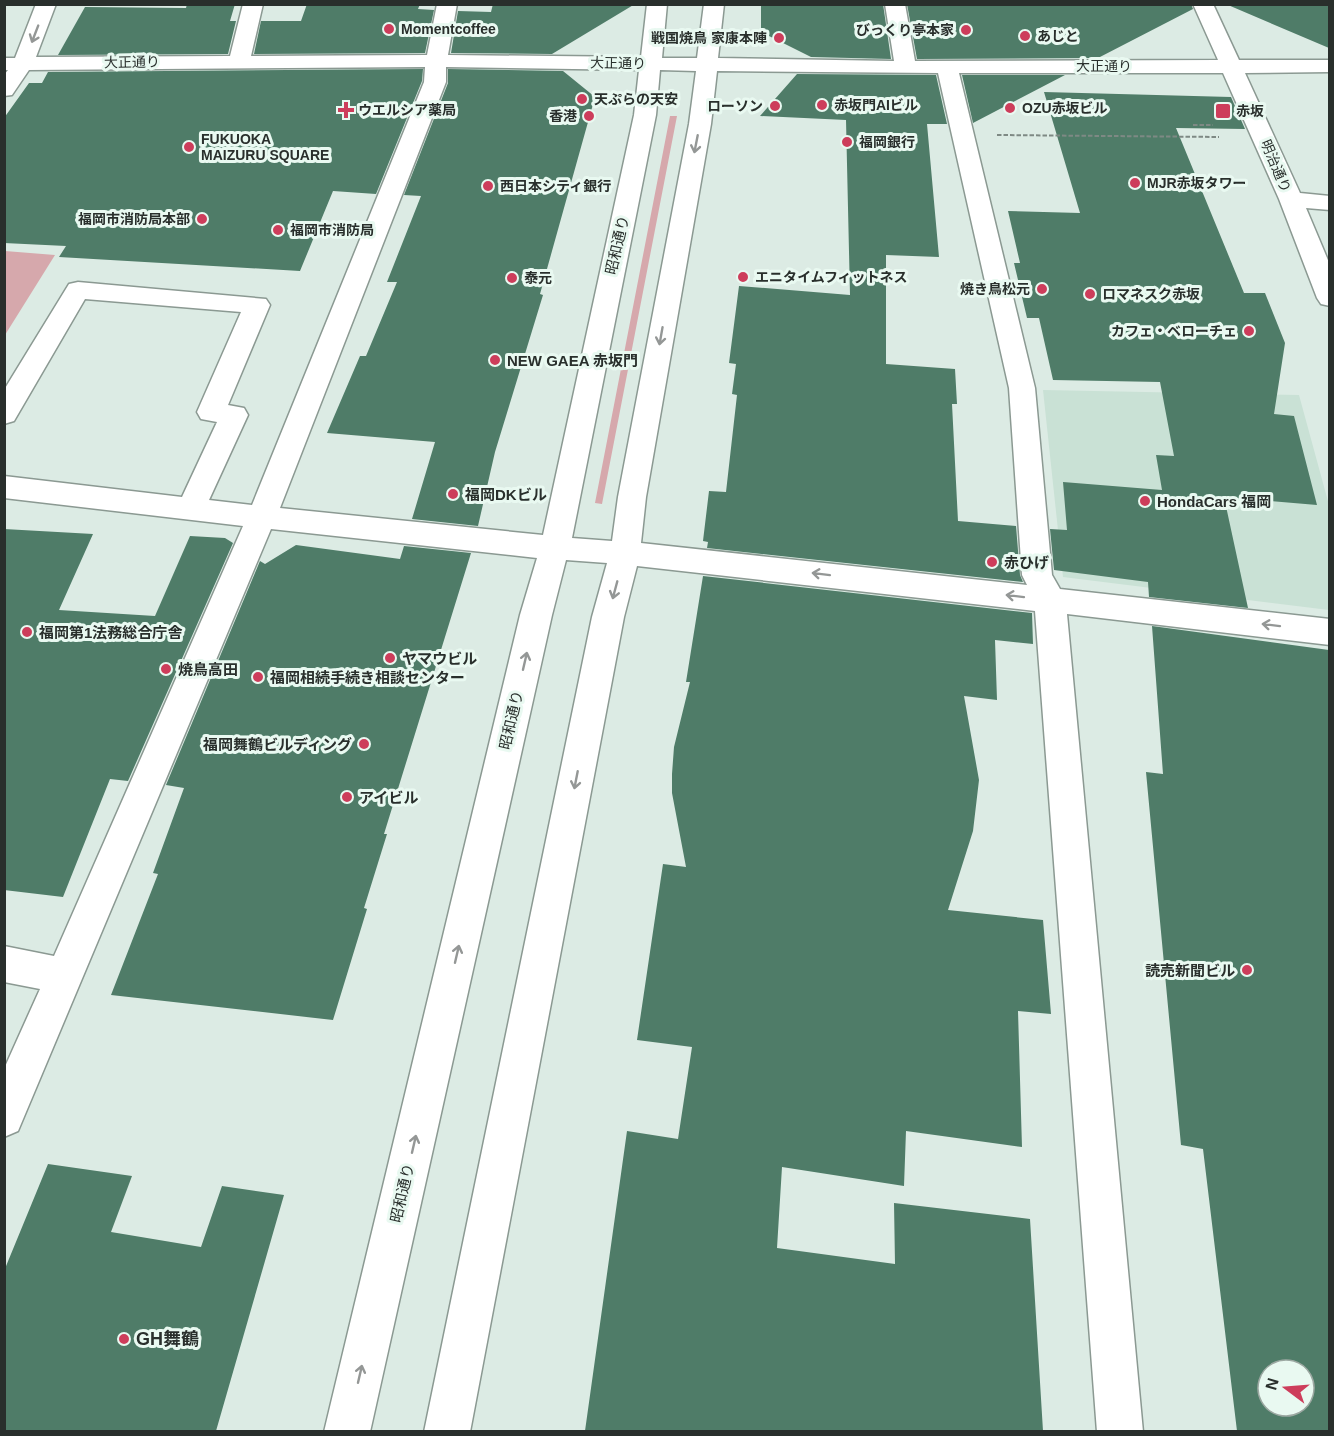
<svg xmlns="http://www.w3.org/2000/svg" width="1334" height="1436" viewBox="0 0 1334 1436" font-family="Arial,'Noto Sans JP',sans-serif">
  <rect width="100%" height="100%" fill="#dcebe4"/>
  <!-- built -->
  <path fill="#c9e1d5" d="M 1043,390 L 1299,395 L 1329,505 L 1329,610 L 1063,577 Z"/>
  <!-- green -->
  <path fill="#d6a8ac" d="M 670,116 L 677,116 L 602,504 L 595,503 Z
    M 5,251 L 55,255 L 5,335 L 4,252 Z"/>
  <!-- building -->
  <path fill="#4f7c68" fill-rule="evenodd" d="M 187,4 L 235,4 L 230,21 L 236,21 L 228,54 L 58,55 L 85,7 L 186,8 Z
    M 307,4 L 420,4 L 418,9 L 434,10 L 425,53 L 254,54 L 261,21 L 301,21 Z
    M 493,4 L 635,4 L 552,54 L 451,53 L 458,11 L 491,12 Z
    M 761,4 L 883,4 L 891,59 L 811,57 L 761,32 Z
    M 907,4 L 1191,4 L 1193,9 L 1098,58 L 917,59 Z
    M 1228,4 L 1329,4 L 1329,48 L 1228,5 Z
    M 423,69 L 422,81 L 376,194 L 333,191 L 300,271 L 59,257 L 66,246 L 4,243 L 4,118 L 29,83 L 42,83 L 48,72 Z
    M 448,69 L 563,71 L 595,97 L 540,294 L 543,295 L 495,452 L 478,526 L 412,519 L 435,442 L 327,433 L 360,356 L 366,356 L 397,282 L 387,282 L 421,196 L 404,195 L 448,83 Z
    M 797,74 L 936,75 L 947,124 L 927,124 L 939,257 L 886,255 L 886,364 L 955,369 L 957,404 L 952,404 L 958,521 L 1016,526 L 1020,575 L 1023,582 L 707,548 L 708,542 L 703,541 L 709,491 L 726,492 L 737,395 L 732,394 L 736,364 L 729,363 L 739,286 L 850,295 L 846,120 L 760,116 Z
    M 962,75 L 1065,75 L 973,123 Z
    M 1044,92 L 1231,97 L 1245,129 L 1176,128 L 1244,293 L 1265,293 L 1285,343 L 1274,414 L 1294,416 L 1317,505 L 1224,497 L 1248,608 L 1149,597 L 1148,582 L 1054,570 L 1050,529 L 1067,530 L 1063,482 L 1162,490 L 1156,455 L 1174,456 L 1160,382 L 1053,380 L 1039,318 L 1027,318 L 1014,263 L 1020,263 L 1008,211 L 1080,213 Z
    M 4,529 L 93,534 L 59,610 L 155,616 L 190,536 L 225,538 L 233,543 L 128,781 L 110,779 L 63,897 L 4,890 Z
    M 296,545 L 400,559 L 404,546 L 471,553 L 384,834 L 387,834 L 364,908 L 367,909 L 333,1020 L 111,995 L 158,874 L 153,873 L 184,788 L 166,785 L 260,561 L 265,564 Z
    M 703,576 L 1032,613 L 1033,644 L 995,640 L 997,700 L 964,696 L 979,780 L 973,831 L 948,910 L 1043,920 L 1051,1014 L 1018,1011 L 1022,1147 L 906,1131 L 904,1186 L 782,1167 L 777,1248 L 895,1264 L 894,1203 L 1030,1219 L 1043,1431 L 585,1431 L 627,1131 L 678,1139 L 692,1047 L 637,1040 L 663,864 L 686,867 L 672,793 L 672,774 L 674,747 L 690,682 L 686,682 Z
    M 1152,626 L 1329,650 L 1329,1431 L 1237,1431 L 1203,1149 L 1181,1145 L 1146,772 L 1163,774 ZM 1268,1370 L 1304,1370 L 1304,1406 L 1268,1406 Z
    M 48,1164 L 132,1176 L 111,1232 L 201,1247 L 222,1186 L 284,1195 L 216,1431 L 4,1431 L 4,1271 Z"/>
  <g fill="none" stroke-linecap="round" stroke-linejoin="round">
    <defs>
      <path id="minor" d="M 36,4 L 56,4 L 36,57 L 230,56 L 243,4 L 263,4 L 251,56 L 427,55 L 437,4 L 457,4 L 448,55 L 641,57 L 647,4 L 667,4 L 662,58 L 697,58 L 704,4 L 724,4 L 718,58 L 894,61 L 885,4 L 905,4 L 915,61 L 1218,60 L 1193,4 L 1213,4 L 1239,60 L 1330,60 L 1330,72 L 1245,73 L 1300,193 L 1330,196 L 1330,210 L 1306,208 L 1330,265 L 1330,306 L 1321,304 L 1317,298 L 1279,199 L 1223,73 L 959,73 L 1035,388 L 1052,575 L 1060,589 L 1330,619 L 1330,645 L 1067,614 L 1143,1432 L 1097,1432 L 1035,611 L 637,566 L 624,617 L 470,1432 L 424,1432 L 592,617 L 607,563 L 566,560 L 552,615 L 370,1432 L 324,1432 L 520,615 L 537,558 L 271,529 L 18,1131 L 4,1137 L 4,1069 L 40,989 L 4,982 L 4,946 L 54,956 L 243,526 L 4,498 L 4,476 L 182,497 L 217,422 L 201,419 L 197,412 L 241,312 L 85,299 L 14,421 L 4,424 L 4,390 L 69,284 L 78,282 L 266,299 L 270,305 L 228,405 L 244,408 L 248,415 L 209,500 L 252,505 L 424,82 L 425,67 L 29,70 L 12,95 L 4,96 L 4,75 L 8,70 L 4,70 L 4,58 L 15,58 ZM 446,67 L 639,70 L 634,115 L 543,535 L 280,508 L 446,82 ZM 660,70 L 696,71 L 689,124 L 618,497 L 612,541 L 572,538 L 656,115 ZM 717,71 L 938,73 L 1009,388 L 1022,575 L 1027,585 L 641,543 L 646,497 L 711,124 Z"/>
    </defs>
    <!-- minor casing -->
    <use href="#minor" stroke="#8b9992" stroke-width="3"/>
    <!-- path -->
    <path stroke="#7e8984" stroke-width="2" stroke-dasharray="4.5 2" stroke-linecap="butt" d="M 1193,125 L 1213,125
      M 997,135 L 1219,137"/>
    <!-- minor -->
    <use href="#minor" fill="#fff" fill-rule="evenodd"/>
  </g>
  <!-- one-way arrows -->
  <defs><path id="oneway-shaft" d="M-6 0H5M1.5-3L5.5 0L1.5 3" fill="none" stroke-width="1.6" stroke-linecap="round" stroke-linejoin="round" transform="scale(1.5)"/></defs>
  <g stroke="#949796">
    <use href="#oneway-shaft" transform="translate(35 34) rotate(111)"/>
    <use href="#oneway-shaft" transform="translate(696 144) rotate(101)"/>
    <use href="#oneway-shaft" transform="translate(661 336) rotate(100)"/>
    <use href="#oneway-shaft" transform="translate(821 574) rotate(-173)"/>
    <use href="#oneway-shaft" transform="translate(615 590) rotate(105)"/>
    <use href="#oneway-shaft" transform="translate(1015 596) rotate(-173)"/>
    <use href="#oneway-shaft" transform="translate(1271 625) rotate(-173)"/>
    <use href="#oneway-shaft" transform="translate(525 661) rotate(-77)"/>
    <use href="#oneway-shaft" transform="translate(576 780) rotate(101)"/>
    <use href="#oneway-shaft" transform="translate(457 954) rotate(-77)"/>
    <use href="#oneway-shaft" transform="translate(414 1144) rotate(-77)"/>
    <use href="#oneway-shaft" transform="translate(360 1374) rotate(-77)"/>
  </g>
  <!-- markers -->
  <g fill="#cd3d5b" stroke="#e9f9f1" stroke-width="2">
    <circle cx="389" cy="29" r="6"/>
    <circle cx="966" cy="30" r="6"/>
    <circle cx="1025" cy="36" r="6"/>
    <circle cx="779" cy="38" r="6"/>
    <circle cx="582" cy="99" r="6"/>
    <circle cx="822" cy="105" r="6"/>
    <circle cx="775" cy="106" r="6"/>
    <circle cx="1010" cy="108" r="6"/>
    <path d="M343 101h6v6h6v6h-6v6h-6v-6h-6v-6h6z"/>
    <rect x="1215" y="103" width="16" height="16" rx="3"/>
    <circle cx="589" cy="116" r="6"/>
    <circle cx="847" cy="142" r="6"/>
    <circle cx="189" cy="147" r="6"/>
    <circle cx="1135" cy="183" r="6"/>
    <circle cx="488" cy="186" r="6"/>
    <circle cx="202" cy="219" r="6"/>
    <circle cx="278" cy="230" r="6"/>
    <circle cx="743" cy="277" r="6"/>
    <circle cx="512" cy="278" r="6"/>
    <circle cx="1042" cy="289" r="6"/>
    <circle cx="1090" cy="294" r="6"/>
    <circle cx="1249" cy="331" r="6"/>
    <circle cx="495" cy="360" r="6"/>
    <circle cx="453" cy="494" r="6"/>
    <circle cx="1145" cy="501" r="6"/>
    <circle cx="992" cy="562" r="6"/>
    <circle cx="27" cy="632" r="6"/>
    <circle cx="390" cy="658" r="6"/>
    <circle cx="166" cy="669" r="6"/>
    <circle cx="258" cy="677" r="6"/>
    <circle cx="364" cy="744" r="6"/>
    <circle cx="347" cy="797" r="6"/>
    <circle cx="1247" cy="970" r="6"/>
    <circle cx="124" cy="1339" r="6"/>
  </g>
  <g text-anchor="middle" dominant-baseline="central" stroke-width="6" stroke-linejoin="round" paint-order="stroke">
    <!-- far-poi labels -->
    <g font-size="14" font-weight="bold" fill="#292f2c" stroke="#e9f9f1" text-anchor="start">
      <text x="401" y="29">Momentcoffee</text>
      <text x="954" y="30" text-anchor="end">びっくり亭本家</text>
      <text x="1037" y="36">あじと</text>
      <text x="767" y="38" text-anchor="end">戦国焼鳥 家康本陣</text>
      <text x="594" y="99">天ぷらの天安</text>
      <text x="834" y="105">赤坂門AIビル</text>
      <text x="763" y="106" text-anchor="end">ローソン</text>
      <text x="1022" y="108">OZU赤坂ビル</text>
      <text x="358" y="110">ウエルシア薬局</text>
      <text x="1236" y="111">赤坂</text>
      <text x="577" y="116" text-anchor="end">香港</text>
      <text x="201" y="139">FUKUOKA<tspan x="201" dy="16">MAIZURU SQUARE</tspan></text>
      <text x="859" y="142">福岡銀行</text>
      <text x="1147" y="183">MJR赤坂タワー</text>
      <text x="500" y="186">西日本シティ銀行</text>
      <text x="190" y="219" text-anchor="end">福岡市消防局本部</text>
      <text x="290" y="230">福岡市消防局</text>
      <text x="755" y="277">エニタイムフィットネス</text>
      <text x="524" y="278">泰元</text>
      <text x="1030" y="289" text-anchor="end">焼き鳥松元</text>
      <text x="1102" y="294">ロマネスク赤坂</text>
      <text x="1237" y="331" text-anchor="end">カフェ・ベローチェ</text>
    </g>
    <!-- far-street labels -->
    <g font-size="14" fill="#292f2c" stroke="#e9f9f1">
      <text transform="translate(132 62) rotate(-1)">大正通り</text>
      <text transform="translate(618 63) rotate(1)">大正通り</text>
      <text x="1104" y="66">大正通り</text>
      <text transform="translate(1276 166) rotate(67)">明治通り</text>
    </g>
    <!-- street labels -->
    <g font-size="15" fill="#292f2c" stroke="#e9f9f1">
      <text transform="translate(617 245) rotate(-77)">昭和通り</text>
      <text transform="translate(511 720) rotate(-77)">昭和通り</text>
      <text transform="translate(402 1193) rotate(-77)">昭和通り</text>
    </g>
    <!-- poi labels -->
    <g font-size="15" font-weight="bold" fill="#292f2c" stroke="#e9f9f1" text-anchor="start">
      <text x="507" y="360">NEW GAEA 赤坂門</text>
      <text x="465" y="494">福岡DKビル</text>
      <text x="1157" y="501">HondaCars 福岡</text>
      <text x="1004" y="562">赤ひげ</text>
      <text x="39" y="632">福岡第1法務総合庁舎</text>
      <text x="402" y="658">ヤマウビル</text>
      <text x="178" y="669">焼鳥高田</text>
      <text x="270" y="677">福岡相続手続き相談センター</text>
      <text x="352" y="744" text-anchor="end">福岡舞鶴ビルディング</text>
      <text x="359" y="797">アイビル</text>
      <text x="1235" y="970" text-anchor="end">読売新聞ビル</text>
    </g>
    <!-- near-poi labels -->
    <g font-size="18" font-weight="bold" fill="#292f2c" stroke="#e9f9f1" text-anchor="start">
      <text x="136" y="1339">GH舞鶴</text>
    </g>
  </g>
  <!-- border -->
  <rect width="1334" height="1436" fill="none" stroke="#292f2c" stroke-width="12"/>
  <!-- north arrow -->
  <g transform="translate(1286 1388) rotate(286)"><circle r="28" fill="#e9f9f1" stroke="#9ca8a2" stroke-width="1.5"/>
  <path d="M0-4.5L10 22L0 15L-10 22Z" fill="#cd3d5b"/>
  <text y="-9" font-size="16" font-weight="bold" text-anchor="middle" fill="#292f2c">N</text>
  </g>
</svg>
